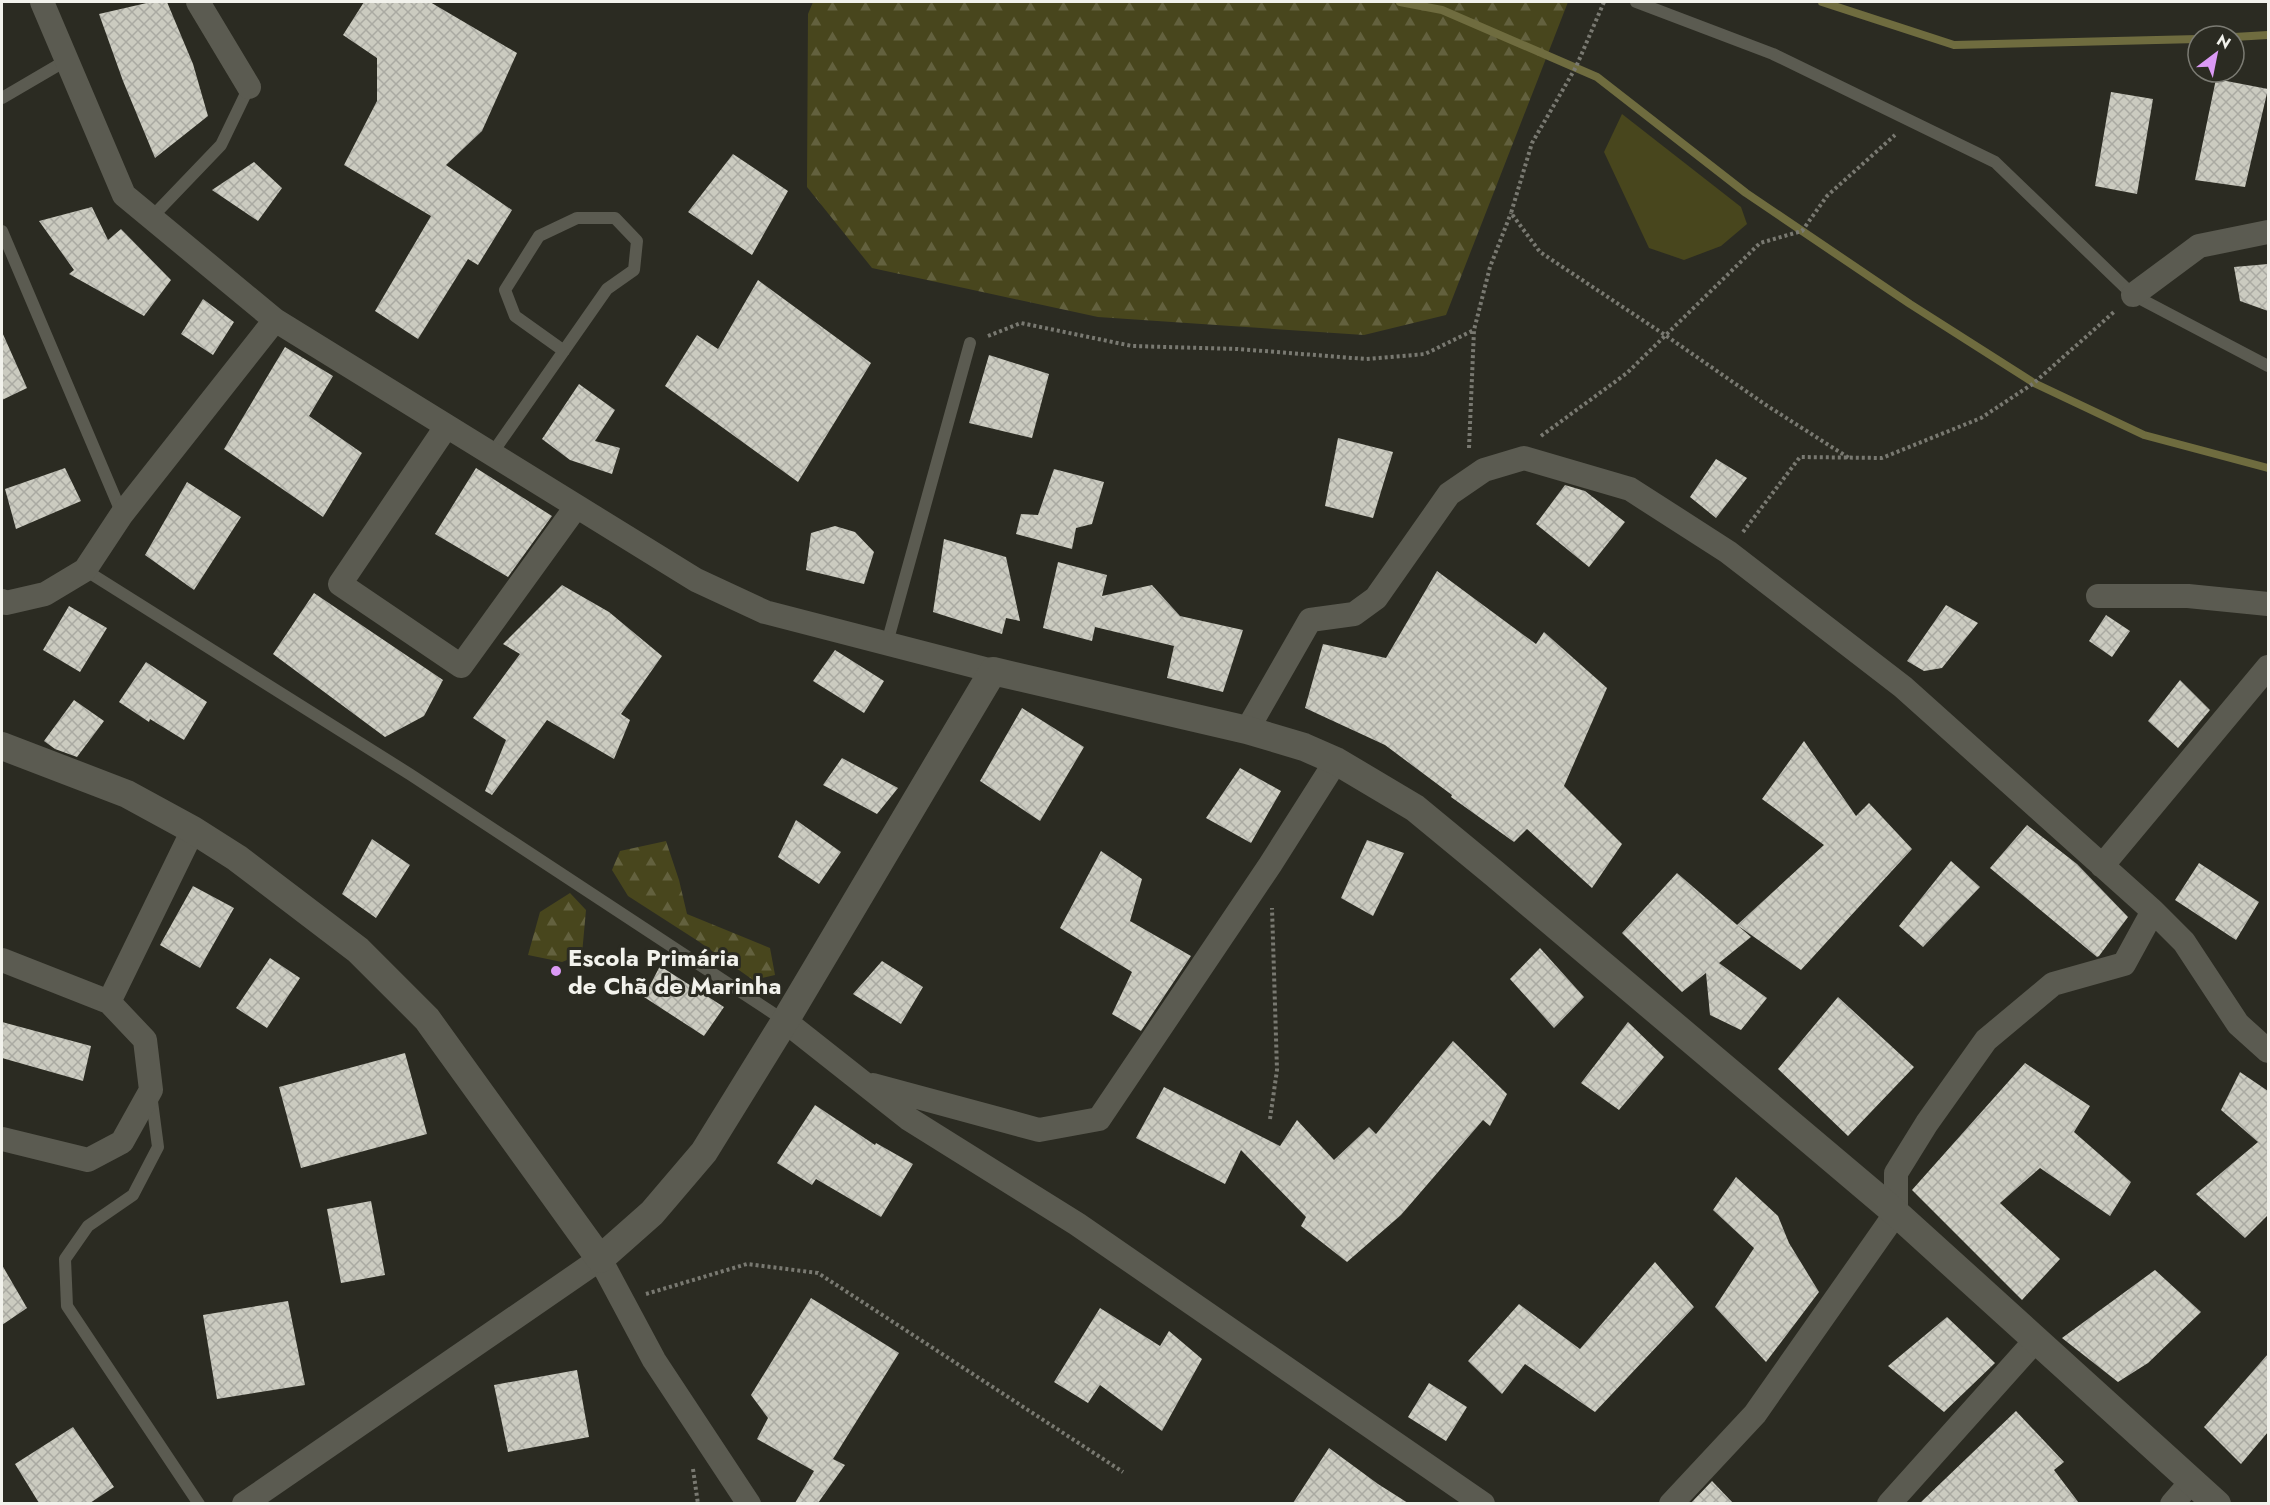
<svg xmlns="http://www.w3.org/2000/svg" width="2270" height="1505" viewBox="0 0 2270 1505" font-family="Jost,sans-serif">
  <defs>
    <pattern id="forest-firs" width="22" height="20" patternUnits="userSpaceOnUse" patternTransform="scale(1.5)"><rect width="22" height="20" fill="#48461d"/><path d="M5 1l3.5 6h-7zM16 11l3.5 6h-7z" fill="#63613e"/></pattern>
    <pattern id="building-cross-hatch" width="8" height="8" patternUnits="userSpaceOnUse" patternTransform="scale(1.5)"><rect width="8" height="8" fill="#cbcbc0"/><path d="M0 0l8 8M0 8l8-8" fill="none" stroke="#aaaaa2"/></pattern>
  </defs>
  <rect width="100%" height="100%" fill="#2b2b22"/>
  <!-- green -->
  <path fill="#48461d" d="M 1622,114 L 1741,207 L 1747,224 L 1721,246 L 1684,260 L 1649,248 L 1604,152 Z"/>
  <!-- forest -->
  <path fill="url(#forest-firs)" d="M 813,2 L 1568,2 L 1446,315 L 1364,335 L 1098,317 L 872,268 L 807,187 L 808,14 Z
    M 666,841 L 679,880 L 687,914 L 770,948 L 775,975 L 753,980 L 698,941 L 628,896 L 612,870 L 620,851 Z
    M 570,893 L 586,910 L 582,954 L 562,962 L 528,955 L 540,912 Z"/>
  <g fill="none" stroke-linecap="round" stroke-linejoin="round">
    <!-- stream -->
    <path stroke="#6f6c3f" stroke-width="8" d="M 1400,2 L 1442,10 L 1597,77 L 1746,193 L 1910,304 L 2034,383 L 2144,435 L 2268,468
      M 1822,2 L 1954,45 L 2198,39
      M 2234,37 L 2268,35"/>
  </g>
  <!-- building -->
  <path fill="url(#building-cross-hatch)" d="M 151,2 L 167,2 L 193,64 L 208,116 L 155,158 L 123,81 L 99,14 Z
    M 364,2 L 430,2 L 517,53 L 482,131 L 446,165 L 512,210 L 478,265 L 468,259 L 418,339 L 375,311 L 431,216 L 344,165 L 377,101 L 377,58 L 343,35 Z
    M 2216,79 L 2268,89 L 2245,187 L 2195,180 Z
    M 2111,92 L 2153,99 L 2137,194 L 2095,186 Z
    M 733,154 L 788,191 L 752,255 L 688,212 Z
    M 254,162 L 282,188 L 258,221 L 212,190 Z
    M 92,207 L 108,240 L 121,229 L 171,280 L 144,316 L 69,274 L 74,270 L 39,221 Z
    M 2268,264 L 2268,311 L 2240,301 L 2234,267 Z
    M 758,280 L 871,363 L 798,482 L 665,386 L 697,335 L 718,349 Z
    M 203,299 L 234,322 L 213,355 L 181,334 Z
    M 2,332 L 27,388 L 2,400 Z
    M 285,347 L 333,376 L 309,416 L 362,453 L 323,517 L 224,449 Z
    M 989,355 L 1049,374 L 1032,438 L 969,423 Z
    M 579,384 L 615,410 L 595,441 L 620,448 L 612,474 L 570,460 L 542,439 Z
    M 1338,438 L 1393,452 L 1373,518 L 1325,506 Z
    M 1716,459 L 1747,478 L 1716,518 L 1690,497 Z
    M 65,468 L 81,501 L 16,529 L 5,489 Z
    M 476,468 L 552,516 L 508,577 L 435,534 Z
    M 1054,469 L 1104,482 L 1092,524 L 1076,528 L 1072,549 L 1016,534 L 1021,514 L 1038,515 Z
    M 187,482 L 241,517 L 194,590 L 145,555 Z
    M 1565,485 L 1585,491 L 1625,522 L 1589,567 L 1536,524 Z
    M 835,526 L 855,532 L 874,552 L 864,584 L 806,570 L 811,533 Z
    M 944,539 L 1006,557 L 1020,621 L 1006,618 L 1002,634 L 933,612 Z
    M 1058,562 L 1107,575 L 1102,596 L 1152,585 L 1180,616 L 1243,630 L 1223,692 L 1167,678 L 1174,646 L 1095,627 L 1092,641 L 1043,628 Z
    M 1437,571 L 1536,644 L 1544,632 L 1607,688 L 1564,786 L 1622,844 L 1592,888 L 1527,829 L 1514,842 L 1451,797 L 1452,795 L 1385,745 L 1305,708 L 1323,644 L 1386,658 Z
    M 562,585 L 609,612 L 662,656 L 621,714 L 630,720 L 614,759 L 547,720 L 492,795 L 485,791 L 506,740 L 473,718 L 520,654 L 503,644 Z
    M 314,593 L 443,680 L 424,716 L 385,737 L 273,654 Z
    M 1946,605 L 1978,623 L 1942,668 L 1924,671 L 1907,661 Z
    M 69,606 L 107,628 L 80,672 L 43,650 Z
    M 2106,615 L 2130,631 L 2112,657 L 2089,641 Z
    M 835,650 L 884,681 L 864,713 L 813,681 Z
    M 146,662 L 207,702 L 184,740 L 150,719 L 149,722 L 119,702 Z
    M 2180,680 L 2210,710 L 2178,748 L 2148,721 Z
    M 74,700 L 104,721 L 77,757 L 55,749 L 44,741 Z
    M 1022,708 L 1084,747 L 1040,821 L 980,781 Z
    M 1804,741 L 1856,816 L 1869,803 L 1912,849 L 1801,970 L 1737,925 L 1824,845 L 1762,799 Z
    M 842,758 L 898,788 L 877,814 L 823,785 Z
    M 1240,768 L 1281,791 L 1251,843 L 1206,818 Z
    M 796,820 L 841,852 L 819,884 L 778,857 Z
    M 2027,825 L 2077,864 L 2128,917 L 2099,956 L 2097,957 L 1990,868 Z
    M 372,839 L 410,865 L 376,918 L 342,894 Z
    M 1367,840 L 1404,853 L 1373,916 L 1341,898 Z
    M 1101,851 L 1142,879 L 1130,921 L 1191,956 L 1141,1031 L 1112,1014 L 1132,972 L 1060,928 Z
    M 1951,861 L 1980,887 L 1923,947 L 1899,926 Z
    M 2199,863 L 2259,902 L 2236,940 L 2175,900 Z
    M 1677,873 L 1751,937 L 1719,963 L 1767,998 L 1741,1030 L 1710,1015 L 1706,973 L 1682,992 L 1622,933 Z
    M 193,886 L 234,908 L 200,968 L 160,945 Z
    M 1540,948 L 1584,997 L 1554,1028 L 1510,979 Z
    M 270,958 L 300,978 L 267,1028 L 236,1008 Z
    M 882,961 L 923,987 L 901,1024 L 853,994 Z
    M 660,966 L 724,1007 L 704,1036 L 644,997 Z
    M 1838,997 L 1914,1067 L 1848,1136 L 1778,1069 Z
    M 2,1022 L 91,1046 L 83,1081 L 2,1058 Z
    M 1628,1022 L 1664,1057 L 1619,1110 L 1581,1083 Z
    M 1453,1041 L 1507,1094 L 1490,1126 L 1483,1120 L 1401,1215 L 1347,1262 L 1301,1226 L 1306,1217 L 1241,1150 L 1225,1184 L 1136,1138 L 1164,1087 L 1280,1146 L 1297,1120 L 1334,1160 L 1369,1127 L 1376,1134 Z
    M 405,1053 L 427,1134 L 301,1168 L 279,1087 Z
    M 2025,1063 L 2090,1106 L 2074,1132 L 2131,1182 L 2110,1216 L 2040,1168 L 2000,1203 L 2060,1259 L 2022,1300 L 1912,1190 Z
    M 2240,1072 L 2268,1091 L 2268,1215 L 2245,1238 L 2196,1194 L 2258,1142 L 2221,1110 Z
    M 815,1105 L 875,1145 L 876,1143 L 913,1164 L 881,1217 L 816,1179 L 812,1185 L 777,1163 Z
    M 1736,1177 L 1778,1216 L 1789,1243 L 1819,1292 L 1766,1362 L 1715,1307 L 1754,1248 L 1713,1210 Z
    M 371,1201 L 385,1275 L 341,1283 L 327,1209 Z
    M 1655,1262 L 1694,1307 L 1595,1412 L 1525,1364 L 1502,1394 L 1468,1361 L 1519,1304 L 1580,1349 Z
    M 2,1265 L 27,1308 L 2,1325 Z
    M 2155,1270 L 2201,1312 L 2148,1363 L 2118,1382 L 2062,1338 Z
    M 811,1298 L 899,1353 L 833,1459 L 845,1465 L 818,1503 L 795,1503 L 814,1471 L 757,1439 L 768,1418 L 751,1395 Z
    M 288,1301 L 305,1385 L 217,1399 L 203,1315 Z
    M 1100,1308 L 1160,1346 L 1169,1331 L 1202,1359 L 1162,1431 L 1100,1385 L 1088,1403 L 1054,1382 Z
    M 1947,1317 L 1995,1363 L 1944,1412 L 1888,1366 Z
    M 2268,1354 L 2268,1432 L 2241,1464 L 2204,1427 Z
    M 577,1370 L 589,1437 L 508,1452 L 494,1385 Z
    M 1429,1383 L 1467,1407 L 1446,1441 L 1408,1417 Z
    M 2016,1411 L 2064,1462 L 2054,1470 L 2079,1503 L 1920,1503 Z
    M 73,1427 L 114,1487 L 90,1503 L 39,1503 L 15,1464 Z
    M 1329,1448 L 1378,1484 L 1408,1503 L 1293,1503 Z
    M 1712,1481 L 1733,1503 L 1691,1503 Z"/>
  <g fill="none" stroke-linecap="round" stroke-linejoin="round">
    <!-- path -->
    <path stroke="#797971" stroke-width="4" stroke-dasharray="3 3" stroke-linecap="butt" d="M 1604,2 L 1576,67 L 1532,143 L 1511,213 L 1540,252 L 1665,335 L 1766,405 L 1849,458
      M 988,336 L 1021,323 L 1132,346 L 1238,349 L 1366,359 L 1425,354 L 1474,330
      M 1541,436 L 1627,373 L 1760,243 L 1802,231 L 1827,196 L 1895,135
      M 1469,448 L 1474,330 L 1490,267 L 1511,213
      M 1743,532 L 1800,457 L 1882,458 L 1981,418 L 2034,383 L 2115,311
      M 1270,1119 L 1277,1070 L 1272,908
      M 646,1294 L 747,1264 L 818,1273 L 1123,1472
      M 693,1469 L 698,1504"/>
    <!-- service -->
    <path stroke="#5b5b51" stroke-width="12" d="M 1636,2 L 1773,54 L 1995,162 L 2133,295 L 2268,366
      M 2,98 L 67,60
      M 151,218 L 221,145 L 249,87
      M 2,231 L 122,514
      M 491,455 L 607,289 L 634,270 L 637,241 L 615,218 L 577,218 L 539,236 L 505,290 L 515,316 L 564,351
      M 85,570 L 411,775 L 785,1021
      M 887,643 L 970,343
      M 151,1094 L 158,1147 L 133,1195 L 88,1226 L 65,1259 L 67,1306 L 199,1504"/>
    <!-- minor -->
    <path stroke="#5b5b51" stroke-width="24" d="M 42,2 L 124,195 L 275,320 L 696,580 L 765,612 L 993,671
      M 198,2 L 249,87
      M 2133,295 L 2199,246 L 2268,232
      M 446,427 L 340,584 L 461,666 L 576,507
      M 2098,596 L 2188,596 L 2268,604
      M 2,601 L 6,603 L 45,594 L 85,570 L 122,514 L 275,320
      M 1247,730 L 1310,620 L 1354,614 L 1376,598 L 1449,494 L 1484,470 L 1524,458 L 1630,489 L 1728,552 L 1903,687 L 2153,911 L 2124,964 L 2053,984 L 1986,1040 L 1927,1123 L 1896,1173 L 1896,1213 L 1755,1414 L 1671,1504
      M 2102,866 L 2268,667
      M 2153,911 L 2184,942 L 2238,1024 L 2268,1051
      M 2,960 L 109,1002 L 145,1040 L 151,1090 L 122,1142 L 88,1160 L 2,1139
      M 109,1002 L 193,830
      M 785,1021 L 909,1119 L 1077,1224 L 1483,1504
      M 873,1085 L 1039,1130 L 1099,1119 L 1270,865 L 1336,761
      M 244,1504 L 600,1259 L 654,1360 L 749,1504
      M 1889,1504 L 2035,1341
      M 2172,1504 L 2192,1481"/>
    <!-- tertiary -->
    <path stroke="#5b5b51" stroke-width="28" d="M 2,746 L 127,794 L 193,830 L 237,858 L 358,950 L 427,1019 L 600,1259 L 652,1213 L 704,1152 L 785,1021 L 993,671 L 1247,730 L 1304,747 L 1336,761 L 1415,808 L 1495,874 L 1896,1213 L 2217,1504"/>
  </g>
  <!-- markers -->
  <circle fill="#db99f5" stroke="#2b2b22" stroke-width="2" cx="556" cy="971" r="6"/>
  <g text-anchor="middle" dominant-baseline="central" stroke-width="6" stroke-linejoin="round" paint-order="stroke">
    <!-- poi labels -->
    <g font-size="24" font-weight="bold" fill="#f2f2ec" stroke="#2b2b22" text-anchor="start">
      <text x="568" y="957">Escola Primária<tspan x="568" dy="28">de Chã de Marinha</tspan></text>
    </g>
  </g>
  <!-- border -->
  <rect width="2270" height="1505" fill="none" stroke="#f2f2ec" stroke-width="6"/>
  <!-- north arrow -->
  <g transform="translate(2216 54) rotate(32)"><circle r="28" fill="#2b2b22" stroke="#7b7b73" stroke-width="1.5"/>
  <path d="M0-4.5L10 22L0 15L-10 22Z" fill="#db99f5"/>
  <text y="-9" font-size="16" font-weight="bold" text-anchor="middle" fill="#f2f2ec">N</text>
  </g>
</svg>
